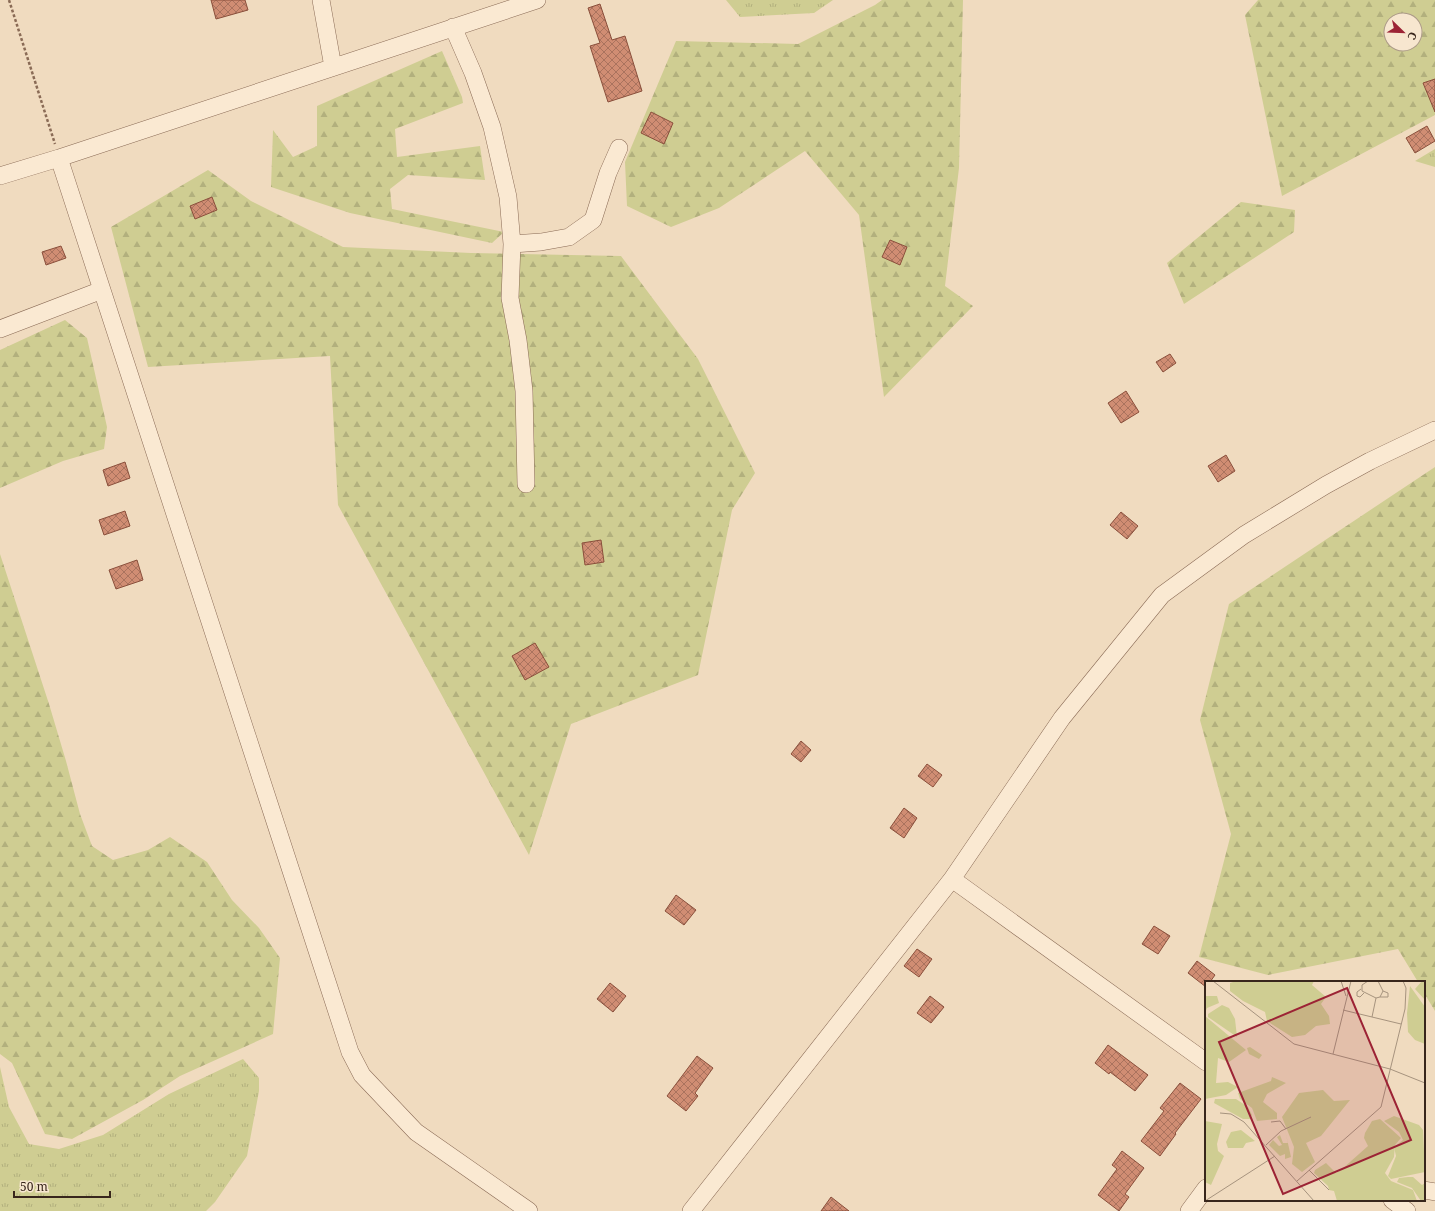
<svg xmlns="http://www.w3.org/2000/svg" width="1435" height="1211" viewBox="0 0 1435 1211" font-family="'Noto Serif',serif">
  <defs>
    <pattern id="grass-tufts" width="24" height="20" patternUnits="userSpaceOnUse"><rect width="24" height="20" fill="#cfcd92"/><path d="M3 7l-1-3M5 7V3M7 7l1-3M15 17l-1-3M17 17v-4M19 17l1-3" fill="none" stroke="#b2b07d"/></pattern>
    <pattern id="forest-firs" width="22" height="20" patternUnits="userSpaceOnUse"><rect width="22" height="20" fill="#cfcd92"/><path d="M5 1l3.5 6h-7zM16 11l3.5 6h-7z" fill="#b2b07d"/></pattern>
    <pattern id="building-cross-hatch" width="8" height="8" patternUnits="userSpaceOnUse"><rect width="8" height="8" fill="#d08d73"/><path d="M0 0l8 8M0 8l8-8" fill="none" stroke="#aa735e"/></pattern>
  </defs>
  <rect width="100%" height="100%" fill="#f0dbbf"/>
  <!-- grass -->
  <path fill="url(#grass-tufts)" d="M 726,0 L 833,0 L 814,13 L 740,17 Z
    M 1435,149 L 1435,167 L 1415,161 Z
    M 243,1059 L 259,1078 L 259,1091 L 247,1156 L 215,1202 L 206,1211 L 0,1211 L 0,1067 L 9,1107 L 29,1144 L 59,1149 L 103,1135 L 169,1094 Z"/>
  <!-- forest -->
  <path fill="url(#forest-firs)" fill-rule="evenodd" d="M 882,0 L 963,0 L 959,168 L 945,286 L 973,306 L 884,397 L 859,215 L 805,151 L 719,208 L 671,227 L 627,206 L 625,162 L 676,41 L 798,44 L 875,5 Z
    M 1258,0 L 1435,0 L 1435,115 L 1282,196 L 1245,15 ZM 1391,20 L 1415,20 L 1415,44 L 1391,44 Z
    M 442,51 L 462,97 L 463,103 L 395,129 L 397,157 L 480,146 L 485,180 L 408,175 L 390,189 L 392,209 L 504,232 L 492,243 L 350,213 L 271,187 L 273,130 L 293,157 L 317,146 L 317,106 Z
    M 208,170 L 251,201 L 343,247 L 471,253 L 621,256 L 698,359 L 755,473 L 732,510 L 698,675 L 571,724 L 529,855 L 338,505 L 330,356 L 148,367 L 111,227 Z
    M 1241,202 L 1295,210 L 1294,232 L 1184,304 L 1167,263 Z
    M 65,320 L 87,338 L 107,427 L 104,449 L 63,461 L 0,488 L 0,350 Z
    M 1435,467 L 1435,1011 L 1424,993 L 1424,982 L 1418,982 L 1398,949 L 1268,975 L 1199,957 L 1231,834 L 1200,720 L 1229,604 Z
    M 0,554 L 49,704 L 66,761 L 80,814 L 92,846 L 113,860 L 148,850 L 170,837 L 207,862 L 232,900 L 259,928 L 280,958 L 273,1034 L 180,1076 L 143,1100 L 72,1139 L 45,1134 L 12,1063 L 0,1054 Z"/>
  <!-- building -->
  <path fill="url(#building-cross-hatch)" stroke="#8a4f3b" d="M 211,0 L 245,0 L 248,10 L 216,19 Z
    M 600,4 L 612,40 L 625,36 L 642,91 L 608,102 L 590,46 L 600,43 L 588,8 Z
    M 1435,79 L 1435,112 L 1423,83 Z
    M 651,112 L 673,123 L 664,144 L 641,133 Z
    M 1427,126 L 1435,141 L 1415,153 L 1406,138 Z
    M 212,197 L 217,210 L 195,219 L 190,206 Z
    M 890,240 L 907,247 L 900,265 L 882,257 Z
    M 61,246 L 66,258 L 46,265 L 42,252 Z
    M 1170,354 L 1176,363 L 1163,372 L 1156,362 Z
    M 1126,391 L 1139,412 L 1121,423 L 1108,403 Z
    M 1226,455 L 1235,471 L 1218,482 L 1208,466 Z
    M 125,462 L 130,478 L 108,486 L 103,470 Z
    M 125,511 L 130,526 L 104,535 L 99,520 Z
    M 1121,512 L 1138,526 L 1127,539 L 1110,525 Z
    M 601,540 L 604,562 L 585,565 L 582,543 Z
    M 137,560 L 143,580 L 116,589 L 109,570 Z
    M 535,643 L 549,667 L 525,680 L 512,656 Z
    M 801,741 L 811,750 L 801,762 L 791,754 Z
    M 927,764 L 942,775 L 933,787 L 918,776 Z
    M 904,808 L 917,818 L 904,838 L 890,828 Z
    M 676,895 L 696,910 L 684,925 L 665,911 Z
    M 1154,926 L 1170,936 L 1158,954 L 1142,944 Z
    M 917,949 L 932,959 L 919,977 L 904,966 Z
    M 1197,961 L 1215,975 L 1210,982 L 1206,982 L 1206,987 L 1188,973 Z
    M 610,983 L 626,996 L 613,1012 L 597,999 Z
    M 930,996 L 944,1007 L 931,1023 L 917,1013 Z
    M 1108,1045 L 1148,1075 L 1135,1091 L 1110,1072 L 1109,1074 L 1095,1063 Z
    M 697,1056 L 713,1068 L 695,1093 L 698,1096 L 686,1111 L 667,1096 Z
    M 1180,1083 L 1201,1099 L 1175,1133 L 1176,1134 L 1160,1156 L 1141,1141 L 1164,1111 L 1160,1108 Z
    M 1122,1151 L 1144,1168 L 1125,1194 L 1129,1197 L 1119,1211 L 1098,1195 L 1117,1169 L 1112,1165 Z
    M 831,1197 L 849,1211 L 821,1211 Z"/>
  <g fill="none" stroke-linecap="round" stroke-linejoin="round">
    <defs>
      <path id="minor" d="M 321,0 L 333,67
        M 453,27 L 473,73 L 492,127 L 508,197 L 512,244 L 510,298 L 518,340 L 524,391 L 526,484
        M 59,158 L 350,1052 L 362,1075 L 416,1132 L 529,1211
        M 0,176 L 59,158 L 537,0
        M 512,244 L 541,242 L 569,237 L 593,220 L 608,173 L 619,148
        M 0,329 L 102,290
        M 952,879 L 1206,1062
        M 1424,1190 L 1435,1192
        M 1392,1200 L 1407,1211
        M 691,1211 L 952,879 L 1062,718 L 1162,595 L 1244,535 L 1326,485 L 1370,461 L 1435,430
        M 1189,1211 L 1206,1188"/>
    </defs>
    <!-- minor casing -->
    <use href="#minor" stroke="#8a6b56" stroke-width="18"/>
    <!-- path -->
    <path stroke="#8a6b56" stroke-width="2.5" stroke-dasharray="3 2" stroke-linecap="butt" d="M 9,0 L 55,144"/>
    <!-- minor -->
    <use href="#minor" stroke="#fae9d2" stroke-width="17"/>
  </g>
  <!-- overview -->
  <g transform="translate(1205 981)">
    <rect width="220" height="220" fill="#f0dbbf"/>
    <path d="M 17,24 L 24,27 L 30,38 L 32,56 L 3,36 L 3,33 ZM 10,118 L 31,118 L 43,126 L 47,134 L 45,138 L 38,138 L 9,122 ZM 189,135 L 214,144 L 218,149 L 220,191 L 186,198 L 183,195 L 191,175 L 189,166 L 198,159 L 194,151 L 179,140 ZM 36,149 L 50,160 L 41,162 L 38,167 L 23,167 L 21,161 L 26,151 ZM 203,196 L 208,196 L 217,204 L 220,202 L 220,220 L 216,220 L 207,207 L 192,201 L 194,197 Z" fill="#cfcd92"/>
    <path d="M 31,0 L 109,0 L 107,4 L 121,16 L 116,23 L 124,35 L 125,43 L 111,45 L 100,54 L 87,56 L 62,40 L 60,31 L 38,20 L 25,10 L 25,2 ZM 217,0 L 220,0 L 220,19 L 210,8 ZM 205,5 L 220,26 L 220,63 L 210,59 L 203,51 L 202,32 ZM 0,15 L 12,15 L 14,22 L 2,27 L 0,32 ZM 0,35 L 41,69 L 24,81 L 13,77 L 11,102 L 23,101 L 33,106 L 21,114 L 0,118 ZM 45,66 L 57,74 L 54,78 L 44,73 L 42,67 ZM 67,96 L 81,102 L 62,113 L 58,121 L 72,132 L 72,138 L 52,140 L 47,127 L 35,118 L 33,112 L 66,100 ZM 118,109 L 129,120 L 145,119 L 116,155 L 101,162 L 110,181 L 97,191 L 87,183 L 89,166 L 77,136 L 94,112 ZM 175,138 L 196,157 L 190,164 L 189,176 L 180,192 L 186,200 L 208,209 L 212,220 L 132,220 L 129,210 L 124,209 L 123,205 L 109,192 L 110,189 L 121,182 L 131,192 L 136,189 L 163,165 L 159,157 L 160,152 L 167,140 ZM 0,140 L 17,143 L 12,163 L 13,170 L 19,175 L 6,204 L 0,201 ZM 80,149 L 86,176 L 80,178 L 80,173 L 75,175 L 64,164 L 68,159 L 74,165 L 77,164 L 72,156 L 75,154 L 78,162 L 83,162 Z" fill="#cfcd92"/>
    <path fill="none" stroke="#a6937e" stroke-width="1" d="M 8,0 L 89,63 L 185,88 L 220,102M 136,0 L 141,15M 163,0 L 157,4 L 157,10 L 171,17M 156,8 L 152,11 L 152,15 L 155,16 L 159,12M 175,16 L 183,16 L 183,12 L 178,10M 138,29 L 196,43M 167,36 L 171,17 L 175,16 L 178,10 L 173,0M 128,73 L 146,0M 15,132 L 26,133 L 39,141 L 109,220M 66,141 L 75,140 L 81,148M 61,164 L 76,150 L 106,136M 104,189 L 124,209M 92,200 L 176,126 L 200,28 L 201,7 L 198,0M 0,220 L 70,175"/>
    <path fill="#9c2335" fill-opacity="0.15" stroke="#9c2335" stroke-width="2" d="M 142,7 L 206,159 L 78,213 L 14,61 Z"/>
    <rect width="220" height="220" fill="none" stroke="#38261c" stroke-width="2"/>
  </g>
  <!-- north arrow -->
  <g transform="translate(1403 32) rotate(113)"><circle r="19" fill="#f7e6cf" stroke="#ab9987"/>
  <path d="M0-3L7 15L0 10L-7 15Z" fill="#9c2335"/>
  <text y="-6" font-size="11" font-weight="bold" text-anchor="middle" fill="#38261c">С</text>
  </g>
  <!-- scale -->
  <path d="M14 1191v6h96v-6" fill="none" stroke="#38261c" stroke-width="2"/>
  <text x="20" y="1191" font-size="12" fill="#38261c" stroke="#f7e6cf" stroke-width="3" paint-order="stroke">50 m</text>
</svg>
